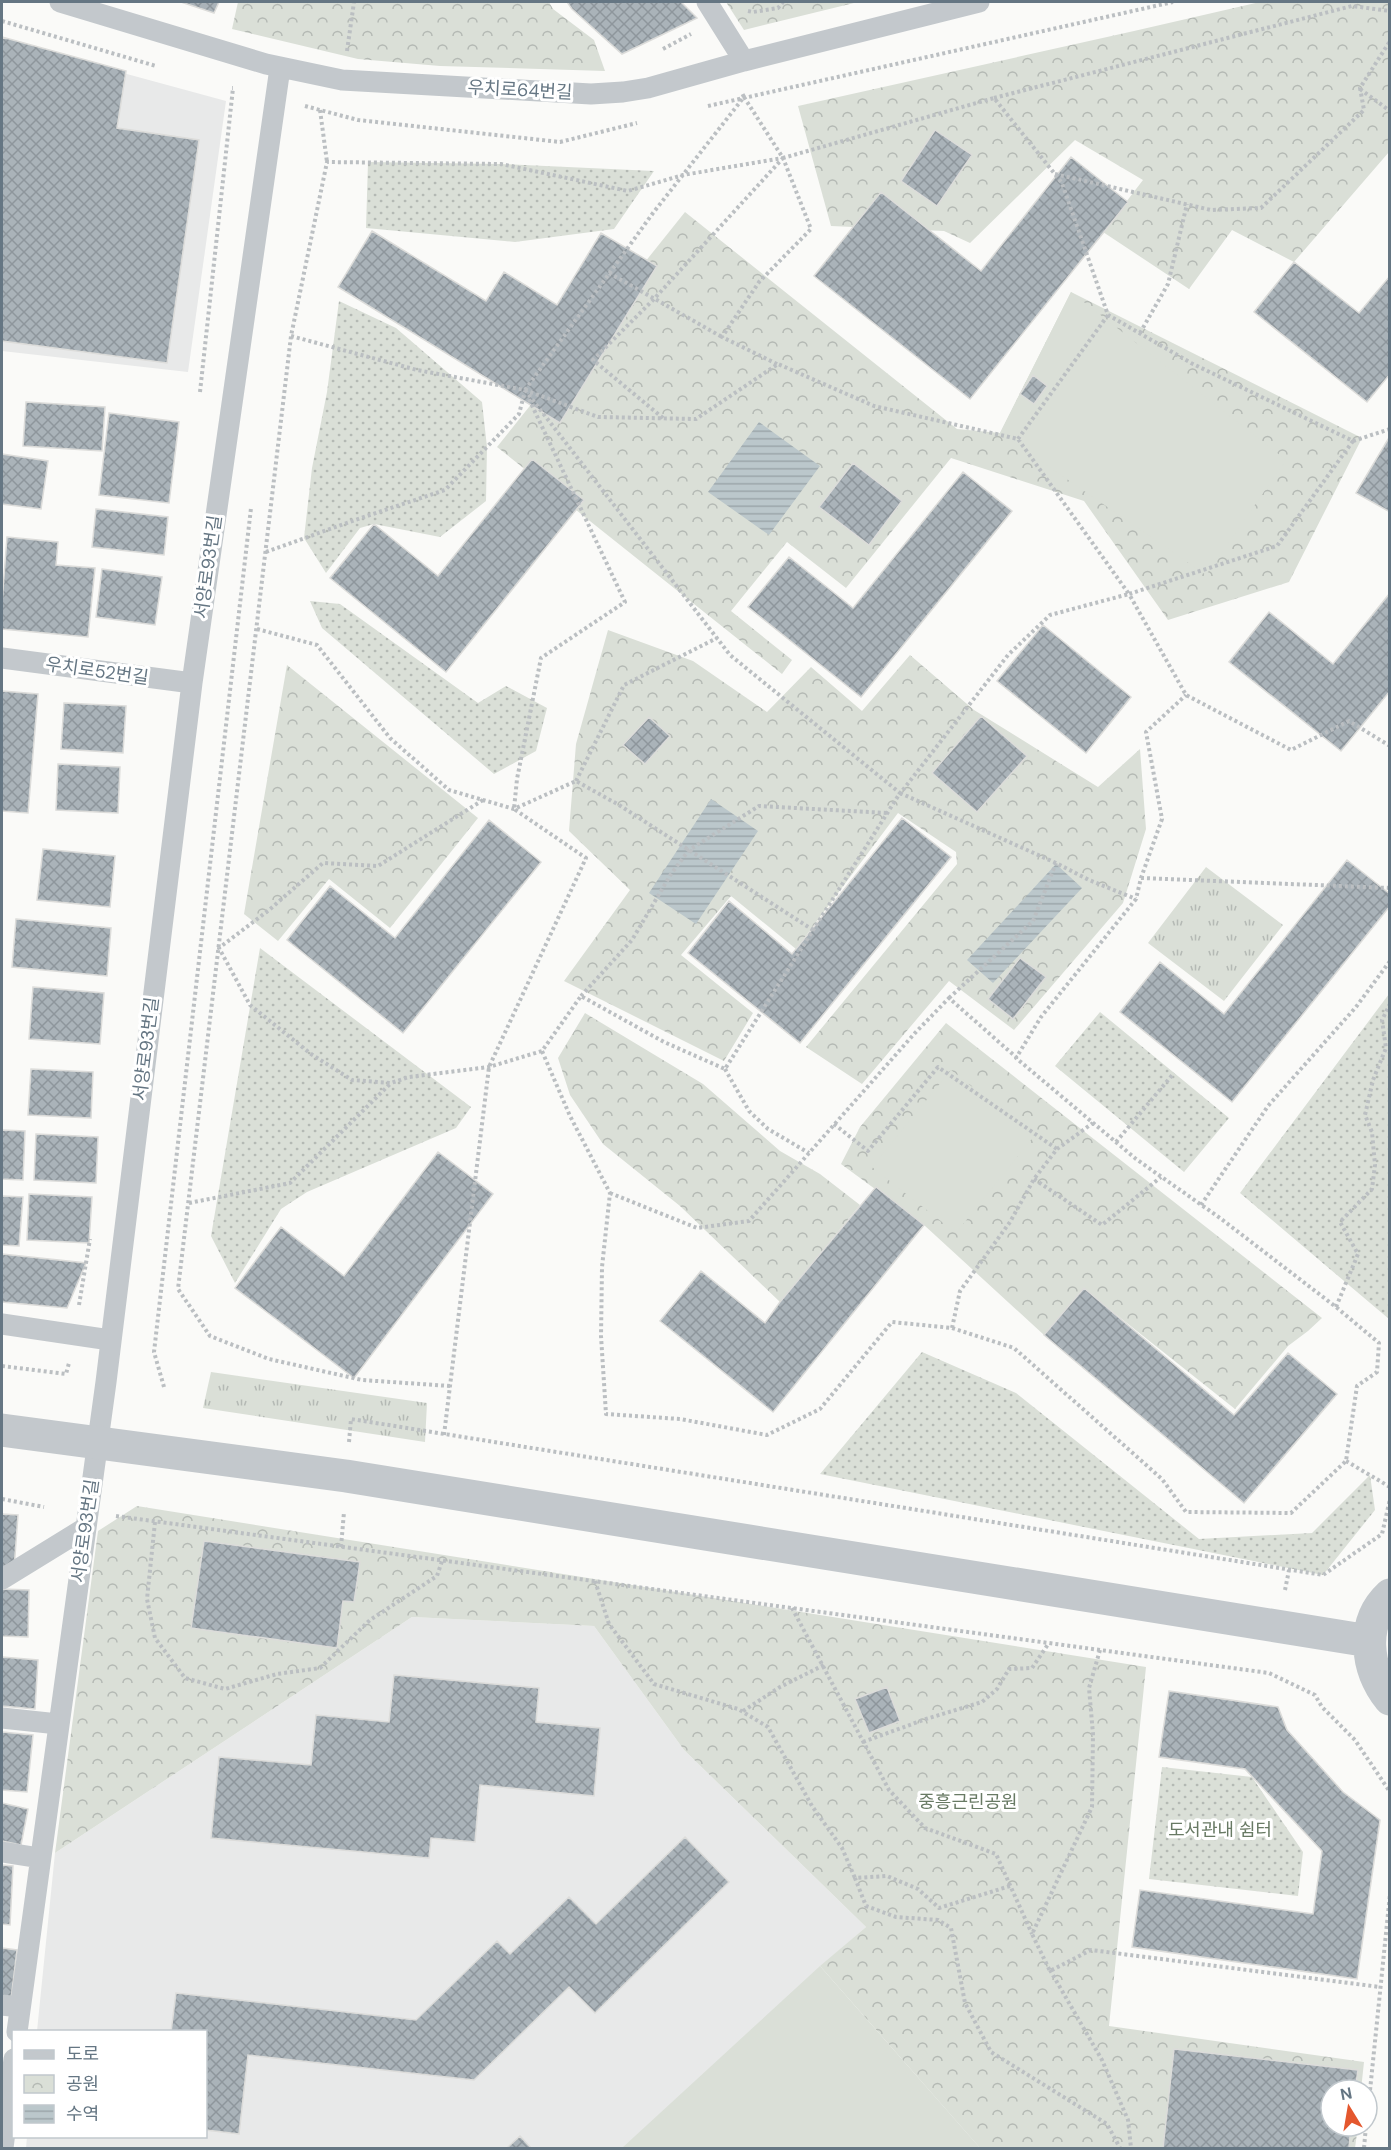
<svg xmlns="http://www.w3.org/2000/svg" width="1391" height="2150" viewBox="0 0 1391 2150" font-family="'DM Sans','Noto Sans KR',sans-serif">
  <defs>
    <pattern id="grass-tufts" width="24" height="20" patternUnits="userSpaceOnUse" patternTransform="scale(1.5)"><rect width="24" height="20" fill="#dadfd7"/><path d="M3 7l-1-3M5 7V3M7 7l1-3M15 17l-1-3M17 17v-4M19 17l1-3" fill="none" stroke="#b4b9b4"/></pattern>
    <pattern id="park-crowns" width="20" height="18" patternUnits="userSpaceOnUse" patternTransform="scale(1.5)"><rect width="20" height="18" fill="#dadfd7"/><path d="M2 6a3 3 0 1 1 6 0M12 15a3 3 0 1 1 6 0" fill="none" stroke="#b4b9b4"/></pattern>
    <pattern id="garden-dots" width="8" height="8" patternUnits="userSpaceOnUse" patternTransform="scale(1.5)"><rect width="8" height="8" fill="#dadfd7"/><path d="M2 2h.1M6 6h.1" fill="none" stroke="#b4b9b4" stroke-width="1.8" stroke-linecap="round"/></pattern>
    <pattern id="water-rules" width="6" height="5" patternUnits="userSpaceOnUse" patternTransform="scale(1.5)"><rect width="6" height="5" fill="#bbc7cb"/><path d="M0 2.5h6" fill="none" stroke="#9ca6aa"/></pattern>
    <pattern id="building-cross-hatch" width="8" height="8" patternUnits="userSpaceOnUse" patternTransform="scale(1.5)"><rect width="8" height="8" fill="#aab3b9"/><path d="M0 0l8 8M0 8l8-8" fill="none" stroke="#8e969c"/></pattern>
  </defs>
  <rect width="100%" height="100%" fill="#fafaf8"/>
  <!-- built -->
  <path fill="#e8e9e9" d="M 2,40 L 226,101 L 188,372 L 2,351 Z
    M 412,1617 L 594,1626 L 684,1750 L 866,1927 L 820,1967 L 980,2148 L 26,2148 L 27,2137 L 206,2136 L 206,2032 L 37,2031 L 55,1853 Z"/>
  <!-- grass -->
  <path fill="url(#grass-tufts)" d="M 1206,867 L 1283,925 L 1224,1001 L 1148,943 Z
    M 211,1372 L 427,1403 L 425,1442 L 203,1408 Z"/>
  <!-- park -->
  <path fill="url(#park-crowns)" d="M 238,2 L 549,2 L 553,9 L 594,40 L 605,71 L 440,66 L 358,59 L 232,29 Z
    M 726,2 L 858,2 L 744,30 Z
    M 1260,2 L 1389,2 L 1389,152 L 1294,262 L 1232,230 L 1189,289 L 1103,232 L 1143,180 L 1075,140 L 970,243 L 944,231 L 831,226 L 798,106 L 1134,31 Z
    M 685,212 L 957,429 L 1000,433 L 1071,292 L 1362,438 L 1289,582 L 1168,620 L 1084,501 L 951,458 L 846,588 L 787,542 L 731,611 L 792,660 L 782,674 L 497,447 Z
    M 608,630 L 693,661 L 767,712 L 811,667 L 862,711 L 910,655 L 974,710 L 1098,787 L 1140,749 L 1146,829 L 1123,903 L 1014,1030 L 949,981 L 862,1084 L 806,1047 L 957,864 L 956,852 L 898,813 L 796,949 L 731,896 L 681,955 L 753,1013 L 724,1061 L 564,981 L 630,890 L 569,831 L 576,744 Z
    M 287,665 L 478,818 L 390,928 L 329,879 L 278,941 L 244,914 Z
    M 585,1013 L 703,1084 L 780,1151 L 820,1174 L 860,1205 L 780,1302 L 680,1206 L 603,1144 L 570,1095 L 558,1058 Z
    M 946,1023 L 1322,1318 L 1308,1331 L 1288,1346 L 1235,1409 L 1084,1289 L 1044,1335 L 924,1225 L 841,1164 L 860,1127 Z
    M 137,1506 L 1146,1667 L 1109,2026 L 1364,2062 L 1361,2090 L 1331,2090 L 1331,2126 L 1358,2126 L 1355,2148 L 980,2148 L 820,1966 L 866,1927 L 684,1750 L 594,1626 L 412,1617 L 55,1853 L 98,1531 Z"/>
  <!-- garden -->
  <path fill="url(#garden-dots)" d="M 368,162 L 501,164 L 654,171 L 614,229 L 515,242 L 366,228 Z
    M 339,301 L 396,328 L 482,402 L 487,447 L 486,501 L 440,537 L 374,524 L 360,528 L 326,573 L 304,538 L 312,468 L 327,392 Z
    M 310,601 L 340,604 L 478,703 L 506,686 L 547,708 L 536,751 L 494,774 L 322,628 Z
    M 260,948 L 471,1107 L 456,1128 L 307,1192 L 281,1209 L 235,1283 L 211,1236 Z
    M 1389,994 L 1389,1319 L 1240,1193 Z
    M 1100,1012 L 1229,1118 L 1184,1172 L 1055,1066 Z
    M 922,1352 L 1016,1393 L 1199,1539 L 1312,1533 L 1370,1475 L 1375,1510 L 1323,1575 L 820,1474 Z
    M 1162,1767 L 1252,1777 L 1303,1852 L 1298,1896 L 1149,1879 Z"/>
  <!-- pitch -->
  <path fill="#dadfd7" d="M 1071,292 L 1286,460 L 1206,575 L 1000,433 Z
    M 951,1070 L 1034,1136 L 956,1233 L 872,1167 Z
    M 820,1966 L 980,2148 L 622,2148 Z"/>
  <!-- water -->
  <path fill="url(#water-rules)" d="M 759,422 L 820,466 L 769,535 L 708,492 Z
    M 711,799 L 758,831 L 696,924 L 649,893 Z
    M 1056,864 L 1082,888 L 993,983 L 967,960 Z"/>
  <!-- building -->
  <path fill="url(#building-cross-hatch)" stroke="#dcdcda" stroke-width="1.5" d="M 181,2 L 219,2 L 214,13 Z
    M 567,2 L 681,2 L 697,18 L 622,54 L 572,9 Z
    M 2,37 L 126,71 L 117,128 L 199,140 L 167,363 L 2,341 Z
    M 935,130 L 972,155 L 937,206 L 901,181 Z
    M 1071,157 L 1128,202 L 970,399 L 814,276 L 881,192 L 981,271 Z
    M 372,231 L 486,301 L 504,272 L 557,305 L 601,233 L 657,266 L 560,423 L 338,287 Z
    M 1294,262 L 1359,313 L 1390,276 L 1390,374 L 1367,402 L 1254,312 Z
    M 1033,375 L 1047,386 L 1034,404 L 1020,394 Z
    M 26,402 L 105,407 L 102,451 L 23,446 Z
    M 109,413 L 179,422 L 169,503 L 99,495 Z
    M 1390,436 L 1390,512 L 1356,493 Z
    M 2,454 L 48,461 L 41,509 L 2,504 Z
    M 532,459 L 584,500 L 446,672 L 330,578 L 374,524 L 438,576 Z
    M 853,463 L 902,501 L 869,545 L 819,507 Z
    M 963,472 L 1012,511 L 861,697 L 748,607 L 789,557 L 853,608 Z
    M 96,509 L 168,517 L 164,555 L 92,547 Z
    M 7,537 L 58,542 L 56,565 L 95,568 L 88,637 L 2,629 L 2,603 Z
    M 102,569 L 162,577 L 155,625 L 96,617 Z
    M 1390,593 L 1390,691 L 1341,751 L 1229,662 L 1269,612 L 1333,664 Z
    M 1043,625 L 1131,697 L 1086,753 L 997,681 Z
    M 2,691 L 38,694 L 28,813 L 2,811 Z
    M 64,703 L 126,706 L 123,753 L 61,749 Z
    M 981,716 L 1027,756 L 977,812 L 932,773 Z
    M 649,717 L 670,736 L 645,764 L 623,745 Z
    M 58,764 L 120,767 L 118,813 L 56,810 Z
    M 902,818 L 951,857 L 800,1043 L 688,953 L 729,901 L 792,954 Z
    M 489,820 L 541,862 L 403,1033 L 287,940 L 330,886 L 395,938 Z
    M 43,849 L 115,856 L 110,907 L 37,900 Z
    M 1347,860 L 1390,894 L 1390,906 L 1232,1102 L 1120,1012 L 1160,962 L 1224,1014 Z
    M 16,919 L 111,928 L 107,976 L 12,967 Z
    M 1020,958 L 1046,977 L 1013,1019 L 988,999 Z
    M 33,987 L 104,993 L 100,1044 L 29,1039 Z
    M 31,1069 L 93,1072 L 91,1118 L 28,1115 Z
    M 2,1130 L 25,1131 L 23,1180 L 2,1179 Z
    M 36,1134 L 98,1137 L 96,1183 L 34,1180 Z
    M 438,1152 L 493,1194 L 354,1378 L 235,1288 L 281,1227 L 344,1276 Z
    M 876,1187 L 924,1225 L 773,1412 L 660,1321 L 701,1271 L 765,1323 L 780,1302 Z
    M 29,1194 L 92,1197 L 89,1243 L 27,1240 Z
    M 2,1196 L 23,1197 L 19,1246 L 2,1245 Z
    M 2,1254 L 86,1263 L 67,1308 L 2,1302 Z
    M 1084,1288 L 1234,1415 L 1288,1353 L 1337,1394 L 1244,1503 L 1044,1335 Z
    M 2,1514 L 18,1515 L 14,1569 L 2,1568 Z
    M 204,1541 L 360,1562 L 354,1602 L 343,1601 L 337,1648 L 191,1628 Z
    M 2,1589 L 29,1590 L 28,1637 L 2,1636 Z
    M 2,1657 L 38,1660 L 35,1709 L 2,1706 Z
    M 394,1675 L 539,1688 L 536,1722 L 600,1728 L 594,1796 L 480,1785 L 475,1842 L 431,1838 L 429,1858 L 211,1838 L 219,1757 L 311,1765 L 316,1715 L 389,1722 Z
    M 887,1687 L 900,1721 L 869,1733 L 855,1699 Z
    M 1169,1691 L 1278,1707 L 1287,1730 L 1343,1792 L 1380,1820 L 1357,1979 L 1132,1947 L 1140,1890 L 1313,1914 L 1322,1851 L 1245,1769 L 1159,1757 Z
    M 2,1732 L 33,1735 L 27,1792 L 2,1790 Z
    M 2,1803 L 28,1809 L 21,1845 L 2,1841 Z
    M 685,1837 L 729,1882 L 595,2013 L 569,1987 L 474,2080 L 248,2055 L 239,2134 L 206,2130 L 206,2032 L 171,2032 L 176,1993 L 416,2020 L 497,1941 L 510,1954 L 569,1897 L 596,1924 Z
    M 2,1865 L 13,1866 L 10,1925 L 2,1924 Z
    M 2,1948 L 17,1950 L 11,1999 L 2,1998 Z
    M 1174,2049 L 1358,2070 L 1355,2090 L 1331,2090 L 1331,2126 L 1351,2126 L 1349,2148 L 1163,2148 Z
    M 520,2136 L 531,2148 L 507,2148 Z"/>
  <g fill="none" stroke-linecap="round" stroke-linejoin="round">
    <!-- path -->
    <path stroke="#bbbfc2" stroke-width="4" stroke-dasharray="3 3" stroke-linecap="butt" d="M 748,11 L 753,12 L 778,8 L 783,2
      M 2,21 L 156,66
      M 663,49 L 691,34
      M 347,51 L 354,2
      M 1360,89 L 1390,111
      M 744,97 L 783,158 L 994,98 L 1062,183 L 1108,315 L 1191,363 L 1353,441 L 1277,546 L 1129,594 L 1186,695 L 1291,750 L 1349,721 L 1390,746
      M 994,98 L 1352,6 L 1390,11
      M 305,106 L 358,120 L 560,142 L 637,123
      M 708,106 L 1173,2
      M 320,110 L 327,162
      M 1055,174 L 1211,210 L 1261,208 L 1364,110 L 1360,88 L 1390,41
      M 609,273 L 722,337
      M 1140,333 L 1168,284 L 1187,204
      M 291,336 L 417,370 L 525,390 L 598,417 L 696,419 L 778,364 L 874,406 L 1018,439 L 1129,594 L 1050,615 L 1008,655 L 899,795
      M 777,364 L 722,337 L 759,282 L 811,229 L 783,158
      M 525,390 L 730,655 L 900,793 L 725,1069 L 664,1042 L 581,996 L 542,1051 L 570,1116 L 610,1193 L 602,1267 L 601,1336 L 606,1414 L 680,1419 L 767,1435 L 820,1409 L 892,1322 L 952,1328 L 1014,1348 L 1162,1479 L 1186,1512 L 1291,1513 L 1346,1461 L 1357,1386 L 1377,1372 L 1379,1343 L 1336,1307 L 1220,1218 L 1136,1159 L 1016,1058 L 1041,1017 L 1136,899 L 1141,878 L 1162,819 L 1146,732 L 1186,695
      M 525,390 L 653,213 L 744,97 L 742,93
      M 200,392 L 233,88 L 232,88
      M 663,418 L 593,360 L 654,299 L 783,158
      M 1018,439 L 1108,315
      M 1353,441 L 1390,429
      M 266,552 L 355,520 L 445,490 L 519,414 L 525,391
      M 257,629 L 317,645 L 390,738 L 449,790 L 514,809 L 576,781 L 619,805 L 813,930
      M 576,781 L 624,685 L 717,638
      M 900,793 L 1056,863 L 1089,880 L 1136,899
      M 483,800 L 378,866 L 323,863 L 269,910 L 219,948 L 250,1005 L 311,1054 L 352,1080 L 391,1083 L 409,1077 L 489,1067 L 542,1051
      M 1141,878 L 1390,888
      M 581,996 L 632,940 L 671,874 L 689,850 L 759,806 L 887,813
      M 949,998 L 1033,921 L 1056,863
      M 725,1069 L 749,1111 L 768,1129 L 809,1153
      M 834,1124 L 868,1151 L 938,1067 L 1057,1149
      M 1116,1142 L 1174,1073
      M 1034,1179 L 1102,1225 L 1161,1177
      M 610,1193 L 697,1228 L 749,1221 L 915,1033 L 949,998 L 1017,1058
      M 189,1203 L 290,1183 L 391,1083
      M 1201,1205 L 1268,1106 L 1356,1007 L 1390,961
      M 79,1305 L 90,1239
      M 1336,1307 L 1358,1254 L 1340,1222 L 1372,1189 L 1375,1165 L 1372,1132 L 1365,1115 L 1373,1080 L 1386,1048 L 1382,1020 L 1390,1004
      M 952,1328 L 960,1291 L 1010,1222 L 1034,1179 L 1057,1149 L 1093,1123
      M 2,1366 L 66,1374 L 69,1363
      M 450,1386 L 362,1380 L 269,1359 L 210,1336 L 178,1289 L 291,336 L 327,162 L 501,164 L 628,191 L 683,175 L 783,158
      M 164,1387 L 154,1352 L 251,508
      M 444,1435 L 489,1067 L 586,858 L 514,809 L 517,779 L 541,658 L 625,602 L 528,397
      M 349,1442 L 351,1419 L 1323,1575 L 1382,1534 L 1390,1499
      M 1346,1461 L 1390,1487
      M 2,1499 L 44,1507
      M 116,1516 L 1269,1673 L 1315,1695 L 1322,1707 L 1355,1740 L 1390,1792
      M 155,1522 L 147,1599 L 155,1638 L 185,1678 L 225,1689 L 277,1674 L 320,1668 L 370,1620 L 437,1576 L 442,1561
      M 341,1547 L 344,1512
      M 595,1581 L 609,1624 L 654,1684 L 738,1709 L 768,1727 L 812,1806 L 842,1848 L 855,1878
      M 1285,1590 L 1289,1570
      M 792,1608 L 889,1790 L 925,1828 L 996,1854 L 1032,1934
      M 1100,1650 L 1089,1688 L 1093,1734 L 1092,1807 L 1032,1934 L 1050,1971 L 1091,1950 L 1380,1987
      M 743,1711 L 780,1687 L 824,1665
      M 863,1742 L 926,1719 L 982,1702 L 997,1689 L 1009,1669 L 1032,1668 L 1049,1643
      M 1010,1886 L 939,1908 L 918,1889 L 887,1876 L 855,1878 L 866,1906 L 896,1917 L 938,1920 L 951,1928 L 965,2003 L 991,2052 L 1107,2124 L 1120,2148
      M 1050,1970 L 1102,2060 L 1128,2120 L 1131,2148
      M 1367,2120 L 1390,1894
      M 1364,2148 L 1366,2126"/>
    <!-- lane -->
    <path stroke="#c3c8cc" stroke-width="21" d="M 60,2 L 266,64 L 342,80 L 591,94 L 623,92 L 648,88 L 744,61 L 979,2
      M 707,2 L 744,61
      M 2,658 L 192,683
      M 2,1324 L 110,1340
      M 2,1579 L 85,1528
      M 2,1718 L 58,1724
      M 2,1852 L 40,1858
      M 2,2005 L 19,2007
      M 17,2032 L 106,1382 L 192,683 L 280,68
      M 3,2148 L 14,2059"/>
    <!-- street -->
    <path stroke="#c3c8cc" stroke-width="33" d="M 2,1430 L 346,1476 L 1369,1641
      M 1390,1595 C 1360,1623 1366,1669 1390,1699"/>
  </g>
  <g text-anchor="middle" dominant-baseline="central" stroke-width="6" stroke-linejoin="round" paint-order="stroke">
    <!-- street labels -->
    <g font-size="18" fill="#657683" stroke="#fff">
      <text transform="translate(520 90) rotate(3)">우치로64번길</text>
      <text transform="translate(208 567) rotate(-82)">서양로93번길</text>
      <text transform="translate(97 671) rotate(8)">우치로52번길</text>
      <text transform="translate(146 1049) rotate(-83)">서양로93번길</text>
      <text transform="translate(85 1531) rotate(-82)">서양로93번길</text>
    </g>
    <!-- park labels -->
    <g font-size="18" fill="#687a64" stroke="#fff">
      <text x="968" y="1802">중흥근린공원</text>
      <text x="1220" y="1830">도서관내 쉼터</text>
    </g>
  </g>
  <!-- border -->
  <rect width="1391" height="2150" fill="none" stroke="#657683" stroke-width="6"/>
  <!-- legend -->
  <rect x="12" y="2030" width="195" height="108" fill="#ffffff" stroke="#c1c8cd" stroke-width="1.5"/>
  <rect x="24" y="2050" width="30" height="9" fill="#c3c8cc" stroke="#c1c8cd" stroke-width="1.5"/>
  <text x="66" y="2060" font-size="18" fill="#657683">도로</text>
  <rect x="24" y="2075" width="30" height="18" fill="url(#park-crowns)" stroke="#c1c8cd" stroke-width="1.5"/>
  <text x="66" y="2090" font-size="18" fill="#657683">공원</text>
  <rect x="24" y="2105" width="30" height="18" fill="url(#water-rules)" stroke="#c1c8cd" stroke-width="1.5"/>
  <text x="66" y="2120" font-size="18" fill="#657683">수역</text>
  <!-- north arrow -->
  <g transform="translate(1349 2108) rotate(349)"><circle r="28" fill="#ffffff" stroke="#c1c8cd" stroke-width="1.5"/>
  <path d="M0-4.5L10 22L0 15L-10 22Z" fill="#e4572e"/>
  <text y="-9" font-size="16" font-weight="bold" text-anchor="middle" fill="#657683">N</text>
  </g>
</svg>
